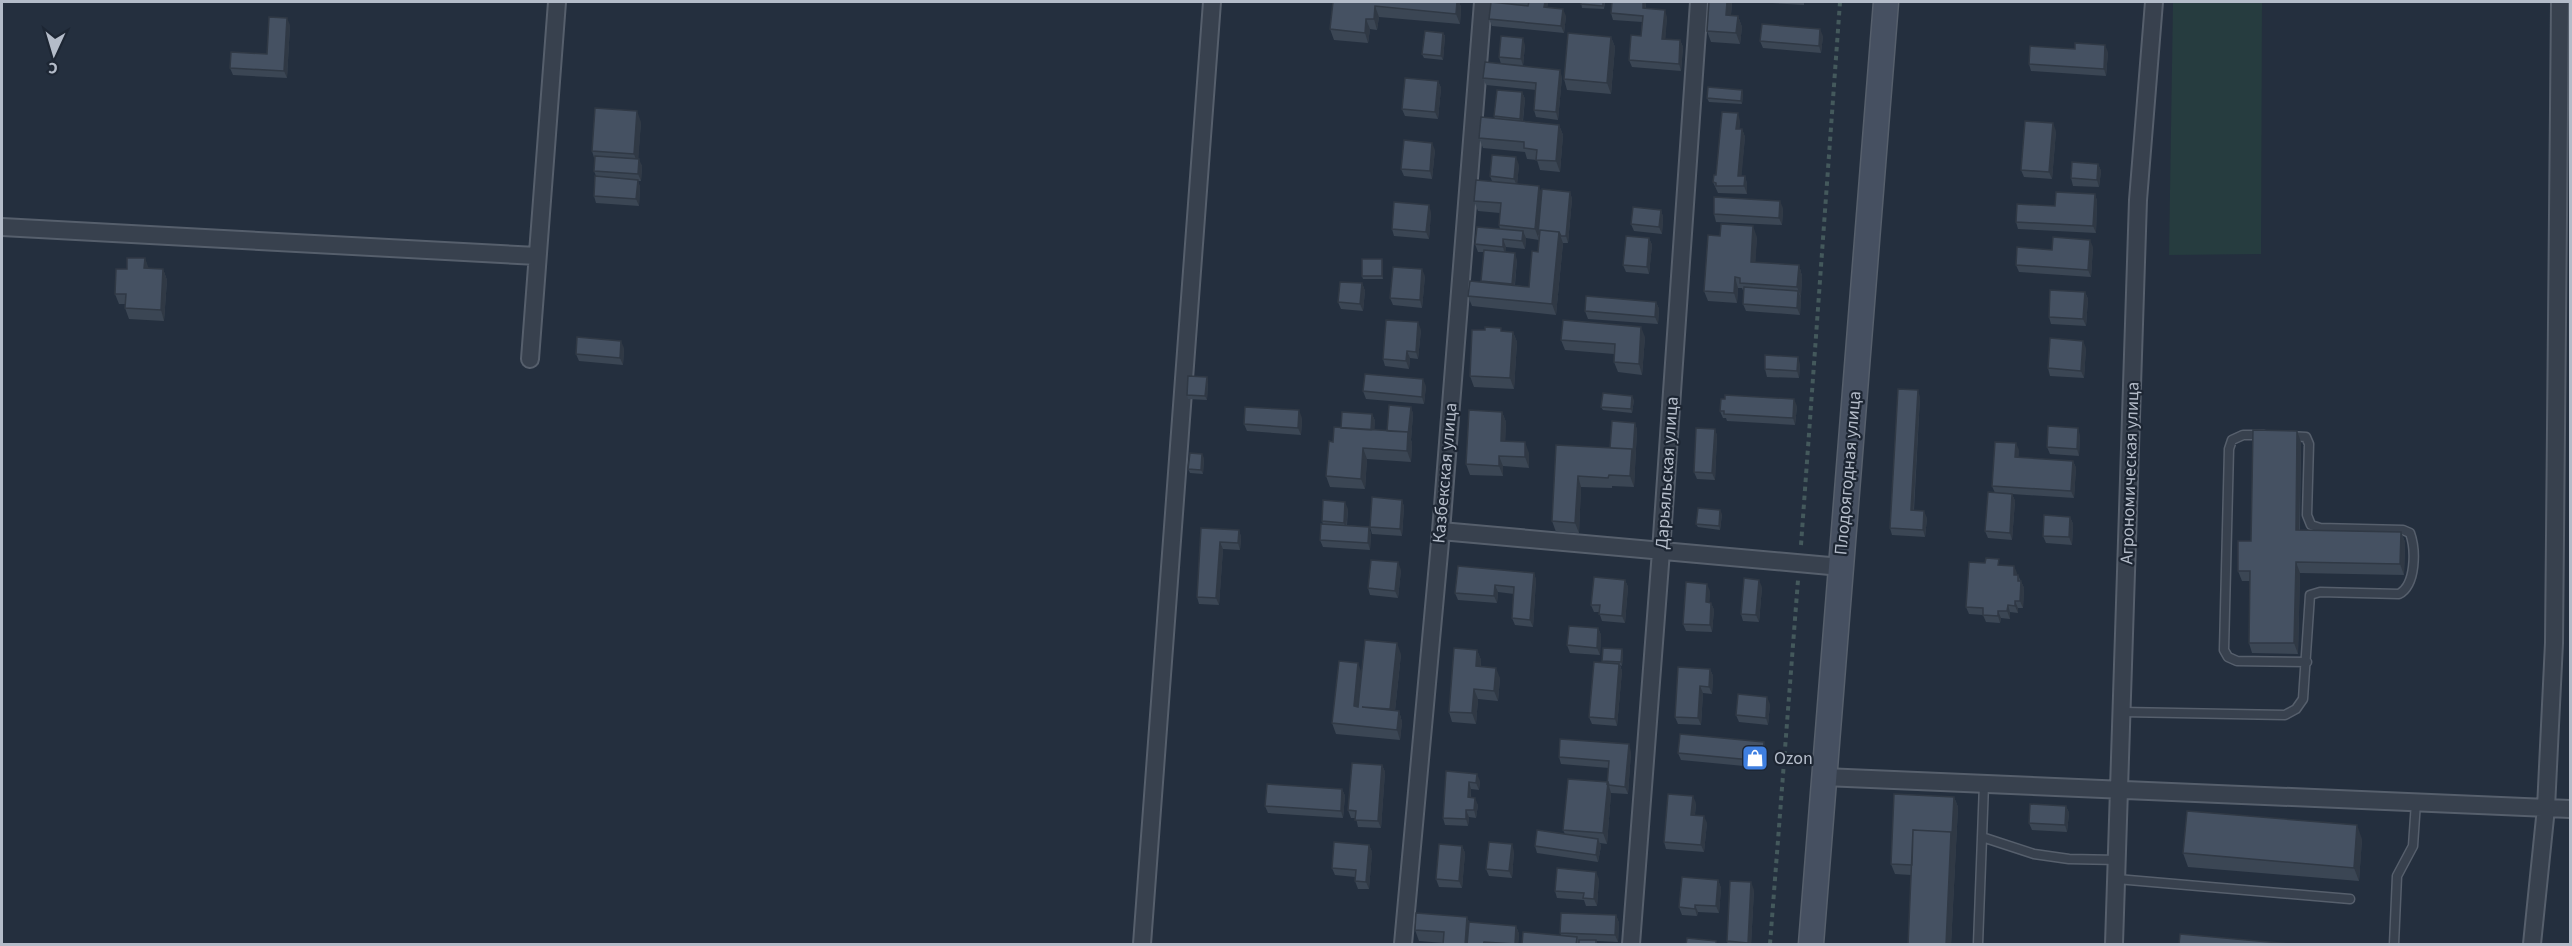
<svg xmlns="http://www.w3.org/2000/svg" width="2572" height="946" viewBox="0 0 2572 946" font-family="'Source Sans 3',sans-serif">
  <rect width="100%" height="100%" fill="#242f3e"/>
  <!-- green -->
  <path fill="#263c3f" d="M 2173,2 L 2262,2 L 2261,254 L 2169,255 Z"/>
  <g fill="none" stroke-linecap="round" stroke-linejoin="round">
    <defs>
      <path id="lane" d="M 2264,435 L 2243,435 L 2232,440 L 2229,449 L 2224,650 L 2228,657 L 2237,661 L 2307,662
        M 2123,712 L 2285,715 L 2296,709 L 2303,699 L 2310,595 L 2320,592 L 2399,594 C 2416,585 2416,550 2410,533 L 2403,530 L 2320,528 L 2311,525 L 2307,515 L 2309,444 L 2306,437 L 2289,436
        M 1982,837 L 2034,854 L 2069,859 L 2118,860
        M 2117,879 L 2350,899
        M 1978,944 L 1984,784
        M 2394,944 L 2397,876 L 2413,846 L 2416,802"/>
      <path id="street" d="M 2,227 L 537,256
        M 530,359 L 557,2
        M 1441,531 L 1841,567
        M 1824,777 L 2570,809
        M 1142,944 L 1212,2
        M 1403,944 L 1441,531 L 1483,2
        M 1631,944 L 1661,551 L 1699,2
        M 2114,944 L 2138,200 L 2154,2
        M 2532,944 L 2546,808 L 2554,643 L 2560,2"/>
      <path id="secondary" d="M 1811,944 L 1886,2"/>
    </defs>
    <!-- lane casing -->
    <use href="#lane" stroke="#565f6c" stroke-width="11"/>
    <!-- street casing -->
    <use href="#street" stroke="#565f6c" stroke-width="20"/>
    <!-- secondary casing -->
    <use href="#secondary" stroke="#565f6c" stroke-width="27"/>
    <!-- path -->
    <path stroke="#44595c" stroke-width="4" stroke-dasharray="4.5 4.5" stroke-linecap="butt" d="M 1801,545 L 1840,2
      M 1770,944 L 1798,580"/>
    <!-- lane -->
    <use href="#lane" stroke="#38414e" stroke-width="8"/>
    <!-- street -->
    <use href="#street" stroke="#38414e" stroke-width="16"/>
    <!-- secondary -->
    <use href="#secondary" stroke="#465061" stroke-width="24"/>
  </g>
  <!-- wall -->
  <path fill="#3b4654" fill-rule="evenodd" d="M 1333,2 L 1459,2 L 1461,7 L 1460,24 L 1379,17 L 1377,30 L 1370,29 L 1368,43 L 1334,40 L 1330,29 Z
    M 1507,2 L 1548,2 L 1547,7 L 1566,16 L 1564,33 L 1492,26 L 1489,19 L 1507,4 Z
    M 1581,2 L 1605,2 L 1604,9 L 1582,8 Z
    M 1612,2 L 1646,2 L 1646,8 L 1667,17 L 1665,39 L 1680,40 L 1683,47 L 1681,71 L 1632,67 L 1629,60 L 1641,36 L 1642,22 L 1613,20 L 1611,13 Z
    M 1732,2 L 1731,15 L 1738,16 L 1742,27 L 1740,44 L 1711,42 L 1707,31 Z
    M 1756,2 L 1804,2 L 1804,5 Z
    M 290,25 L 287,78 L 233,75 L 230,68 L 267,54 Z
    M 1443,33 L 1445,36 L 1443,60 L 1424,58 L 1422,54 Z
    M 1823,36 L 1821,53 L 1763,48 L 1760,41 Z
    M 1611,37 L 1615,47 L 1611,94 L 1567,90 L 1564,79 Z
    M 1525,45 L 1523,66 L 1562,77 L 1558,120 L 1536,117 L 1534,110 L 1536,90 L 1486,85 L 1483,78 L 1501,64 L 1499,57 Z
    M 2075,49 L 2108,52 L 2106,76 L 2031,71 L 2029,64 Z
    M 1438,81 L 1441,88 L 1438,119 L 1405,116 L 1402,109 Z
    M 1742,90 L 1743,93 L 1742,104 L 1709,102 L 1707,98 Z
    M 1522,92 L 1525,99 L 1523,121 L 1559,125 L 1563,135 L 1560,172 L 1540,170 L 1537,160 L 1527,159 L 1525,152 L 1483,148 L 1479,138 L 1495,119 L 1494,116 Z
    M 1740,121 L 1739,129 L 1742,129 L 1745,137 L 1741,176 L 1745,176 L 1747,184 L 1747,194 L 1718,193 L 1713,182 Z
    M 641,122 L 638,159 L 642,166 L 641,181 L 638,181 L 640,187 L 639,206 L 596,203 L 594,196 L 596,176 L 594,171 L 595,161 L 592,151 Z
    M 2056,131 L 2052,179 L 2024,177 L 2021,170 Z
    M 1435,150 L 1432,179 L 1404,176 L 1401,169 Z
    M 2098,164 L 2101,171 L 2099,187 L 2073,186 L 2071,178 Z
    M 1519,165 L 1517,184 L 1542,192 L 1570,192 L 1572,199 L 1568,243 L 1563,243 L 1556,315 L 1472,306 L 1468,296 L 1482,282 L 1484,252 L 1478,252 L 1475,244 L 1500,229 L 1499,225 L 1500,213 L 1478,211 L 1474,201 L 1492,181 L 1490,176 ZM 1526,238 L 1539,240 L 1538,252 L 1529,287 L 1515,285 L 1517,260 L 1505,252 L 1506,247 L 1525,249 Z
    M 2095,194 L 2097,201 L 2096,233 L 2018,229 L 2016,222 L 2055,206 Z
    M 1783,208 L 1782,225 L 1716,222 L 1714,214 Z
    M 1661,210 L 1663,217 L 1662,234 L 1634,231 L 1631,224 Z
    M 1431,212 L 1429,239 L 1394,236 L 1392,229 Z
    M 1757,237 L 1755,262 L 1799,265 L 1802,276 L 1800,315 L 1746,311 L 1743,304 L 1744,293 L 1742,288 L 1738,288 L 1737,303 L 1708,301 L 1704,291 Z
    M 1649,238 L 1652,245 L 1649,274 L 1626,272 L 1623,265 Z
    M 2093,247 L 2091,277 L 2019,272 L 2016,265 L 2052,250 Z
    M 145,258 L 148,269 L 163,269 L 167,280 L 164,321 L 129,319 L 125,308 L 125,304 L 119,304 L 115,294 L 127,269 Z
    M 1382,259 L 1383,263 L 1383,279 L 1363,279 L 1362,276 Z
    M 1425,276 L 1422,308 L 1393,305 L 1390,298 Z
    M 1362,283 L 1365,291 L 1363,311 L 1341,309 L 1338,302 Z
    M 2085,292 L 2088,299 L 2086,326 L 2051,324 L 2049,317 Z
    M 1656,302 L 1659,309 L 1658,324 L 1588,319 L 1585,311 Z
    M 1421,330 L 1418,359 L 1410,358 L 1409,369 L 1385,366 L 1383,359 Z
    M 1485,330 L 1513,332 L 1517,342 L 1514,389 L 1474,387 L 1470,376 Z
    M 1645,337 L 1642,375 L 1618,372 L 1614,362 L 1614,354 L 1565,350 L 1561,340 Z
    M 624,348 L 623,365 L 579,361 L 576,354 Z
    M 2086,348 L 2084,378 L 2050,376 L 2048,368 Z
    M 1800,364 L 1799,378 L 1767,377 L 1765,369 Z
    M 1207,377 L 1208,381 L 1207,400 L 1188,399 L 1187,395 Z
    M 1426,386 L 1424,404 L 1366,399 L 1363,391 Z
    M 1920,397 L 1914,510 L 1927,518 L 1925,537 L 1892,535 L 1890,528 Z
    M 1634,400 L 1632,413 L 1603,410 L 1601,407 Z
    M 1797,406 L 1795,425 L 1727,421 L 1726,418 L 1723,418 L 1720,411 Z
    M 1411,407 L 1413,414 L 1411,440 L 1412,443 L 1411,462 L 1367,459 L 1365,489 L 1330,487 L 1326,476 L 1333,442 L 1341,428 L 1372,414 L 1375,421 L 1374,430 L 1387,431 Z
    M 1502,412 L 1506,422 L 1505,441 L 1529,453 L 1529,468 L 1503,466 L 1503,476 L 1470,475 L 1466,464 Z
    M 1302,418 L 1301,435 L 1247,431 L 1244,424 Z
    M 1635,423 L 1637,430 L 1634,487 L 1612,486 L 1612,488 L 1581,487 L 1579,533 L 1556,532 L 1552,521 L 1556,445 L 1610,448 Z
    M 1715,429 L 1717,436 L 1715,480 L 1697,479 L 1694,472 Z
    M 2080,435 L 2079,456 L 2050,454 L 2047,447 Z
    M 2301,442 L 2300,530 L 2401,532 L 2405,542 L 2404,575 L 2300,573 L 2298,654 L 2252,653 L 2249,643 L 2250,581 L 2242,581 L 2238,571 L 2251,541 Z
    M 2019,450 L 2018,457 L 2073,461 L 2076,468 L 2074,498 L 2012,494 L 2015,501 L 2012,540 L 1988,538 L 1985,531 L 1995,493 L 1992,486 Z
    M 1204,458 L 1203,474 L 1190,473 L 1188,469 Z
    M 1402,500 L 1404,507 L 1402,536 L 1372,534 L 1370,527 Z
    M 1348,509 L 1347,525 L 1369,527 L 1371,534 L 1370,550 L 1323,547 L 1320,540 L 1323,524 L 1322,521 Z
    M 1722,514 L 1720,530 L 1698,527 L 1696,524 Z
    M 2070,517 L 2073,524 L 2072,545 L 2046,543 L 2043,536 Z
    M 1201,528 L 1239,530 L 1241,537 L 1240,550 L 1223,549 L 1219,605 L 1199,604 L 1197,597 Z
    M 2001,565 L 2014,566 L 2017,575 L 2018,575 L 2024,588 L 2023,608 L 2018,608 L 2018,613 L 2010,612 L 2010,619 L 2001,618 L 2000,623 L 1986,622 L 1983,615 L 1969,614 L 1966,607 Z
    M 1401,570 L 1398,598 L 1370,595 L 1368,588 Z
    M 1534,573 L 1536,580 L 1533,627 L 1515,625 L 1512,618 L 1514,594 L 1498,592 L 1497,603 L 1458,600 L 1455,593 Z
    M 1625,580 L 1628,587 L 1625,623 L 1602,621 L 1599,612 L 1594,612 L 1591,605 Z
    M 1762,587 L 1759,622 L 1743,621 L 1741,614 Z
    M 1710,591 L 1709,603 L 1711,603 L 1714,610 L 1712,632 L 1686,631 L 1683,624 Z
    M 1598,628 L 1601,635 L 1600,655 L 1570,653 L 1567,645 Z
    M 1622,649 L 1623,653 L 1622,666 L 1620,665 L 1622,671 L 1617,726 L 1592,724 L 1589,717 L 1603,663 L 1602,661 Z
    M 1477,650 L 1481,660 L 1481,667 L 1500,678 L 1498,701 L 1478,699 L 1476,724 L 1452,722 L 1449,712 Z
    M 1401,654 L 1395,711 L 1399,711 L 1402,722 L 1400,740 L 1336,734 L 1332,723 L 1361,672 Z
    M 1710,669 L 1713,676 L 1712,694 L 1703,693 L 1701,725 L 1678,724 L 1675,717 Z
    M 1770,704 L 1768,725 L 1739,722 L 1736,715 Z
    M 1766,749 L 1765,768 L 1681,760 L 1678,753 Z
    M 1631,752 L 1628,794 L 1611,793 L 1607,844 L 1600,843 L 1601,846 L 1598,862 L 1537,853 L 1535,846 L 1565,834 L 1563,830 L 1607,782 L 1609,768 L 1561,764 L 1559,757 Z
    M 1382,765 L 1385,772 L 1381,828 L 1358,827 L 1356,818 L 1351,818 L 1348,810 Z
    M 1446,771 L 1480,781 L 1479,790 L 1471,789 L 1471,797 L 1478,805 L 1476,818 L 1469,817 L 1468,826 L 1445,825 L 1443,818 Z
    M 1342,789 L 1345,796 L 1343,818 L 1268,813 L 1265,806 Z
    M 1954,797 L 1958,807 L 1951,945 L 1908,945 L 1911,875 L 1895,874 L 1891,864 Z
    M 1696,803 L 1695,815 L 1707,823 L 1704,852 L 1666,849 L 1664,842 Z
    M 2066,806 L 2069,813 L 2067,832 L 2032,830 L 2029,823 Z
    M 2362,839 L 2359,881 L 2188,867 L 2183,853 Z
    M 1369,845 L 1372,852 L 1369,889 L 1358,889 L 1355,881 L 1355,877 L 1335,875 L 1332,868 Z
    M 1462,846 L 1465,853 L 1462,888 L 1439,887 L 1436,879 Z
    M 1514,851 L 1512,878 L 1489,876 L 1486,869 Z
    M 1599,879 L 1597,906 L 1586,906 L 1584,900 L 1557,898 L 1555,891 Z
    M 1718,880 L 1721,888 L 1719,913 L 1698,912 L 1697,916 L 1682,915 L 1679,907 Z
    M 1754,890 L 1751,945 L 1728,945 L 1727,941 Z
    M 1616,915 L 1619,923 L 1618,942 L 1597,941 L 1597,945 L 1522,945 L 1561,935 L 1560,933 Z
    M 1467,917 L 1469,922 L 1516,926 L 1519,934 L 1518,945 L 1443,945 L 1444,943 L 1419,941 L 1415,930 Z"/>
  <!-- shaded-wall -->
  <path fill="#303945" d="M 1457,2 L 1459,2 L 1461,7 L 1460,24 L 1456,14 Z
    M 1545,2 L 1548,2 L 1547,14 L 1544,7 Z
    M 1643,2 L 1646,2 L 1645,15 L 1643,8 Z
    M 1727,2 L 1732,2 L 1730,26 L 1726,15 Z
    M 1375,6 L 1379,17 L 1377,30 L 1374,19 Z
    M 1563,9 L 1566,16 L 1564,33 L 1561,26 Z
    M 1665,10 L 1667,17 L 1665,46 L 1662,39 Z
    M 1738,16 L 1742,27 L 1740,44 L 1736,33 Z
    M 287,18 L 290,25 L 287,78 L 284,71 Z
    M 1366,19 L 1370,29 L 1368,43 L 1365,33 Z
    M 1820,29 L 1823,36 L 1821,53 L 1819,46 Z
    M 1443,33 L 1445,36 L 1443,60 L 1441,56 Z
    M 1611,37 L 1615,47 L 1611,94 L 1607,83 Z
    M 1523,38 L 1525,45 L 1523,66 L 1521,59 Z
    M 1680,40 L 1683,47 L 1681,71 L 1679,64 Z
    M 2105,45 L 2108,52 L 2106,76 L 2104,69 Z
    M 1560,70 L 1562,77 L 1558,120 L 1556,112 Z
    M 1438,81 L 1441,88 L 1438,119 L 1435,112 Z
    M 1742,90 L 1743,93 L 1742,104 L 1741,101 Z
    M 1522,92 L 1525,99 L 1522,126 L 1520,119 Z
    M 637,111 L 641,122 L 638,165 L 634,154 Z
    M 1738,113 L 1740,121 L 1739,136 L 1736,129 Z
    M 2053,123 L 2056,131 L 2052,179 L 2049,172 Z
    M 1559,125 L 1563,135 L 1560,172 L 1556,161 Z
    M 1742,129 L 1745,137 L 1741,183 L 1738,176 Z
    M 1432,143 L 1435,150 L 1432,179 L 1430,171 Z
    M 1516,157 L 1519,165 L 1517,186 L 1514,179 Z
    M 639,159 L 642,166 L 641,181 L 638,174 Z
    M 2098,164 L 2101,171 L 2099,187 L 2097,180 Z
    M 1745,176 L 1747,184 L 1747,194 L 1744,186 Z
    M 638,180 L 640,187 L 639,206 L 636,199 Z
    M 1539,186 L 1543,196 L 1538,234 L 1539,240 L 1535,229 Z
    M 1570,192 L 1572,199 L 1568,243 L 1566,236 Z
    M 2095,194 L 2097,201 L 2096,233 L 2093,226 Z
    M 1780,201 L 1783,208 L 1782,225 L 1779,218 Z
    M 1429,205 L 1431,212 L 1429,239 L 1426,232 Z
    M 1661,210 L 1663,217 L 1662,234 L 1659,227 Z
    M 1753,226 L 1757,237 L 1755,272 L 1751,262 Z
    M 1523,231 L 1526,238 L 1525,249 L 1522,241 Z
    M 1559,232 L 1563,243 L 1556,315 L 1552,304 Z
    M 1649,238 L 1652,245 L 1649,274 L 1647,267 Z
    M 1503,239 L 1506,247 L 1505,255 L 1503,247 Z
    M 2090,240 L 2093,247 L 2091,277 L 2088,270 Z
    M 1515,253 L 1517,260 L 1514,291 L 1512,284 Z
    M 145,258 L 149,269 L 144,268 Z
    M 1382,259 L 1383,263 L 1383,279 L 1382,276 Z
    M 1799,265 L 1802,276 L 1801,297 L 1797,287 Z
    M 163,269 L 167,280 L 164,321 L 161,310 Z
    M 1422,269 L 1425,276 L 1422,308 L 1420,300 Z
    M 1735,277 L 1738,288 L 1737,303 L 1734,293 Z
    M 1362,283 L 1365,291 L 1363,311 L 1360,304 Z
    M 1798,291 L 1801,298 L 1800,315 L 1797,308 Z
    M 2085,292 L 2088,299 L 2086,326 L 2083,319 Z
    M 1656,302 L 1659,309 L 1658,324 L 1655,317 Z
    M 1418,322 L 1421,330 L 1418,359 L 1416,352 Z
    M 1641,327 L 1645,337 L 1642,375 L 1639,364 Z
    M 1513,332 L 1517,342 L 1514,389 L 1510,378 Z
    M 621,341 L 624,348 L 623,365 L 620,358 Z
    M 2083,341 L 2086,348 L 2084,378 L 2081,371 Z
    M 1407,351 L 1410,358 L 1409,369 L 1406,361 Z
    M 1798,357 L 1800,364 L 1799,378 L 1797,371 Z
    M 1207,377 L 1208,381 L 1207,400 L 1205,396 Z
    M 1423,379 L 1426,386 L 1424,404 L 1422,397 Z
    M 1918,390 L 1920,397 L 1913,517 L 1911,510 Z
    M 1632,396 L 1634,400 L 1632,413 L 1631,409 Z
    M 1794,399 L 1797,406 L 1795,425 L 1793,418 Z
    M 1411,407 L 1413,414 L 1411,440 L 1412,443 L 1411,462 L 1407,451 Z
    M 1299,410 L 1302,418 L 1301,435 L 1298,428 Z
    M 1502,412 L 1506,422 L 1505,451 L 1501,441 Z
    M 1372,414 L 1375,421 L 1374,438 L 1371,431 Z
    M 1635,423 L 1637,430 L 1634,487 L 1630,476 Z
    M 2078,428 L 2080,435 L 2079,456 L 2077,449 Z
    M 1715,429 L 1717,436 L 1715,480 L 1712,473 Z
    M 2297,431 L 2301,442 L 2299,540 L 2296,530 Z
    M 1525,442 L 1529,453 L 1529,468 L 1525,457 Z
    M 2016,443 L 2019,450 L 2018,464 L 2015,457 Z
    M 1363,448 L 1367,459 L 1365,489 L 1361,479 Z
    M 1202,454 L 1204,458 L 1203,474 L 1201,470 Z
    M 1499,456 L 1503,466 L 1503,476 L 1499,466 Z
    M 2073,461 L 2076,468 L 2074,498 L 2071,491 Z
    M 1578,476 L 1581,487 L 1579,533 L 1575,523 Z
    M 2012,494 L 2015,501 L 2012,540 L 2010,533 Z
    M 1402,500 L 1404,507 L 1402,536 L 1400,529 Z
    M 1345,502 L 1348,509 L 1346,530 L 1344,523 Z
    M 1720,510 L 1722,514 L 1720,530 L 1719,526 Z
    M 1924,511 L 1927,518 L 1925,537 L 1923,530 Z
    M 2070,517 L 2073,524 L 2072,545 L 2069,537 Z
    M 1369,527 L 1371,534 L 1370,550 L 1368,543 Z
    M 1239,530 L 1241,537 L 1240,550 L 1238,543 Z
    M 2401,532 L 2405,542 L 2404,575 L 2400,564 Z
    M 1220,542 L 1223,549 L 1219,605 L 1216,598 Z
    M 1398,562 L 1401,570 L 1398,598 L 1395,591 Z
    M 2296,562 L 2300,573 L 2298,654 L 2294,643 Z
    M 2014,566 L 2017,573 L 2016,582 L 2014,575 Z
    M 1534,573 L 1536,580 L 1533,627 L 1530,620 Z
    M 1625,580 L 1628,587 L 1625,623 L 1622,616 Z
    M 1759,580 L 1762,587 L 1759,622 L 1756,615 Z
    M 2021,581 L 2024,588 L 2023,608 L 2020,601 Z
    M 1707,584 L 1710,591 L 1709,610 L 1706,602 Z
    M 1495,585 L 1498,592 L 1497,603 L 1494,596 Z
    M 2015,601 L 2018,608 L 2018,613 L 2015,606 Z
    M 1711,603 L 1714,610 L 1712,632 L 1710,625 Z
    M 2008,605 L 2010,612 L 2010,619 L 2007,611 Z
    M 1998,611 L 2001,618 L 2000,623 L 1998,616 Z
    M 1598,628 L 1601,635 L 1600,655 L 1597,648 Z
    M 1397,643 L 1401,654 L 1394,720 L 1390,709 Z
    M 1622,649 L 1623,653 L 1622,666 L 1621,662 Z
    M 1477,650 L 1481,660 L 1480,677 L 1476,666 Z
    M 1358,663 L 1362,674 L 1357,717 L 1354,706 Z
    M 1619,664 L 1622,671 L 1617,726 L 1615,719 Z
    M 1496,668 L 1500,678 L 1498,701 L 1494,691 Z
    M 1710,669 L 1713,676 L 1712,694 L 1709,687 Z
    M 1700,686 L 1703,693 L 1701,725 L 1698,718 Z
    M 1474,689 L 1478,699 L 1476,724 L 1472,713 Z
    M 1767,697 L 1770,704 L 1768,725 L 1766,718 Z
    M 1399,711 L 1402,722 L 1400,740 L 1397,730 Z
    M 1764,742 L 1766,749 L 1765,768 L 1762,761 Z
    M 1629,744 L 1631,752 L 1628,794 L 1625,787 Z
    M 1382,765 L 1385,772 L 1381,828 L 1378,821 Z
    M 1477,774 L 1480,781 L 1479,790 L 1476,783 Z
    M 1469,782 L 1471,789 L 1470,804 L 1468,797 Z
    M 1608,782 L 1611,793 L 1607,844 L 1603,833 Z
    M 1342,789 L 1345,796 L 1343,818 L 1341,811 Z
    M 1693,796 L 1696,803 L 1694,822 L 1691,815 Z
    M 1954,797 L 1958,807 L 1951,945 L 1946,945 L 1951,832 Z
    M 1475,798 L 1478,805 L 1476,818 L 1474,810 Z
    M 2066,806 L 2069,813 L 2067,832 L 2065,825 Z
    M 1466,810 L 1469,817 L 1468,826 L 1466,819 Z
    M 1704,816 L 1707,823 L 1704,852 L 1701,845 Z
    M 2357,825 L 2362,839 L 2359,881 L 2354,868 Z
    M 1598,839 L 1601,846 L 1598,862 L 1596,855 Z
    M 1512,844 L 1514,851 L 1512,878 L 1509,871 Z
    M 1369,845 L 1372,852 L 1369,889 L 1366,882 Z
    M 1462,846 L 1465,853 L 1462,888 L 1459,881 Z
    M 1596,872 L 1599,879 L 1597,906 L 1594,899 Z
    M 1718,880 L 1721,888 L 1719,913 L 1716,906 Z
    M 1751,882 L 1754,890 L 1751,945 L 1748,945 L 1748,943 Z
    M 1695,905 L 1698,912 L 1697,916 L 1695,909 Z
    M 1616,915 L 1619,923 L 1618,942 L 1615,935 Z
    M 1467,917 L 1471,928 L 1470,945 L 1465,945 Z
    M 1516,926 L 1519,934 L 1518,945 L 1515,944 Z"/>
  <!-- building -->
  <path fill="#455162" stroke="#303945" stroke-width="1.5" d="M 1333,2 L 1457,2 L 1456,14 L 1375,6 L 1374,19 L 1366,19 L 1365,33 L 1330,29 Z
    M 1491,2 L 1528,6 L 1529,2 L 1545,2 L 1544,7 L 1563,9 L 1561,26 L 1489,19 Z
    M 1581,2 L 1603,2 L 1603,6 L 1581,4 Z
    M 1612,2 L 1643,2 L 1643,8 L 1665,10 L 1662,39 L 1680,40 L 1679,64 L 1629,60 L 1631,35 L 1641,36 L 1643,16 L 1611,13 Z
    M 1709,2 L 1727,2 L 1726,15 L 1738,16 L 1736,33 L 1707,31 Z
    M 269,17 L 287,18 L 284,71 L 230,68 L 231,52 L 267,54 Z
    M 1762,24 L 1820,29 L 1819,46 L 1760,41 Z
    M 1425,31 L 1443,33 L 1441,56 L 1422,54 Z
    M 1568,33 L 1611,37 L 1607,83 L 1564,79 Z
    M 1501,36 L 1523,38 L 1521,59 L 1499,57 Z
    M 2075,43 L 2105,45 L 2104,69 L 2029,64 L 2030,46 L 2075,49 Z
    M 1485,62 L 1560,70 L 1556,112 L 1534,110 L 1536,83 L 1483,78 Z
    M 1405,78 L 1438,81 L 1435,112 L 1402,109 Z
    M 1708,87 L 1742,90 L 1741,101 L 1707,98 Z
    M 1497,90 L 1522,92 L 1520,119 L 1494,116 Z
    M 595,108 L 637,111 L 634,154 L 592,151 Z
    M 1722,112 L 1738,113 L 1736,129 L 1742,129 L 1738,176 L 1745,176 L 1744,186 L 1716,186 L 1716,183 L 1713,182 L 1714,175 L 1716,175 Z
    M 1481,117 L 1559,125 L 1556,161 L 1536,160 L 1537,150 L 1524,148 L 1524,142 L 1479,138 Z
    M 2025,121 L 2053,123 L 2049,172 L 2021,170 Z
    M 1404,140 L 1432,143 L 1430,171 L 1401,169 Z
    M 1492,155 L 1516,157 L 1514,179 L 1490,176 Z
    M 595,156 L 639,159 L 638,174 L 594,171 Z
    M 2072,162 L 2098,164 L 2097,180 L 2071,178 Z
    M 595,176 L 638,180 L 636,199 L 594,196 Z
    M 1476,180 L 1539,186 L 1535,229 L 1499,225 L 1501,203 L 1474,201 Z
    M 1542,189 L 1570,192 L 1566,236 L 1561,236 L 1559,232 L 1540,230 L 1539,234 L 1538,234 Z
    M 2056,192 L 2095,194 L 2093,226 L 2016,222 L 2017,204 L 2055,206 Z
    M 1714,197 L 1780,201 L 1779,218 L 1714,214 Z
    M 1394,202 L 1429,205 L 1426,232 L 1392,229 Z
    M 1633,207 L 1661,210 L 1659,227 L 1631,224 Z
    M 1721,224 L 1753,226 L 1751,262 L 1799,265 L 1797,287 L 1740,283 L 1740,278 L 1735,277 L 1734,293 L 1704,291 L 1708,235 L 1720,236 Z
    M 1477,227 L 1523,231 L 1522,241 L 1503,239 L 1503,247 L 1475,244 Z
    M 1540,230 L 1559,232 L 1552,304 L 1468,296 L 1470,281 L 1529,287 L 1532,251 L 1538,252 Z
    M 1626,236 L 1649,238 L 1647,267 L 1623,265 Z
    M 2053,237 L 2090,240 L 2088,270 L 2016,265 L 2017,247 L 2052,250 Z
    M 1484,250 L 1515,253 L 1512,284 L 1481,281 Z
    M 127,258 L 145,258 L 144,268 L 163,269 L 161,310 L 125,308 L 126,294 L 115,294 L 116,269 L 127,269 Z
    M 1362,259 L 1382,259 L 1382,276 L 1362,276 Z
    M 1393,267 L 1422,269 L 1420,300 L 1390,298 Z
    M 1340,282 L 1362,283 L 1360,304 L 1338,302 Z
    M 1744,287 L 1798,291 L 1797,308 L 1743,304 Z
    M 2050,290 L 2085,292 L 2083,319 L 2049,317 Z
    M 1586,296 L 1656,302 L 1655,317 L 1585,311 Z
    M 1386,320 L 1418,322 L 1416,352 L 1407,351 L 1406,361 L 1383,359 Z
    M 1563,320 L 1641,327 L 1639,364 L 1614,362 L 1615,344 L 1561,340 Z
    M 1485,327 L 1501,328 L 1501,331 L 1513,332 L 1510,378 L 1470,376 L 1472,330 L 1485,330 Z
    M 577,337 L 621,341 L 620,358 L 576,354 Z
    M 2050,338 L 2083,341 L 2081,371 L 2048,368 Z
    M 1765,355 L 1798,357 L 1797,371 L 1765,369 Z
    M 1365,374 L 1423,379 L 1422,397 L 1363,391 Z
    M 1188,376 L 1207,377 L 1205,396 L 1187,395 Z
    M 1898,389 L 1918,390 L 1911,510 L 1924,511 L 1923,530 L 1890,528 Z
    M 1603,393 L 1632,396 L 1631,409 L 1601,407 Z
    M 1725,395 L 1794,399 L 1793,418 L 1724,414 L 1724,411 L 1720,411 L 1721,399 L 1725,399 Z
    M 1389,405 L 1411,407 L 1408,435 L 1408,432 L 1387,431 Z
    M 1245,407 L 1299,410 L 1298,428 L 1244,424 Z
    M 1469,410 L 1502,412 L 1501,441 L 1525,442 L 1525,457 L 1499,456 L 1499,466 L 1466,464 Z
    M 1342,412 L 1372,414 L 1371,430 L 1341,428 Z
    M 1612,421 L 1635,423 L 1633,453 L 1632,449 L 1610,448 Z
    M 2048,426 L 2078,428 L 2077,449 L 2047,447 Z
    M 1334,427 L 1408,432 L 1407,451 L 1363,448 L 1361,479 L 1326,476 L 1329,441 L 1333,442 Z
    M 1696,428 L 1715,429 L 1712,473 L 1694,472 Z
    M 2253,430 L 2297,431 L 2296,530 L 2401,532 L 2400,564 L 2296,562 L 2294,643 L 2249,643 L 2250,571 L 2238,571 L 2238,541 L 2251,541 Z
    M 1995,442 L 2016,443 L 2015,457 L 2073,461 L 2071,491 L 1992,486 Z
    M 1556,445 L 1632,449 L 1630,476 L 1609,475 L 1608,478 L 1578,476 L 1575,523 L 1552,521 Z
    M 1190,453 L 1202,454 L 1201,470 L 1188,469 Z
    M 1988,492 L 2012,494 L 2010,533 L 1985,531 Z
    M 1372,497 L 1402,500 L 1400,529 L 1370,527 Z
    M 1323,500 L 1345,502 L 1344,523 L 1322,521 Z
    M 1698,508 L 1720,510 L 1719,526 L 1696,524 Z
    M 2044,515 L 2070,517 L 2069,537 L 2043,536 Z
    M 1321,524 L 1369,527 L 1368,543 L 1320,540 Z
    M 1201,528 L 1239,530 L 1238,543 L 1220,542 L 1216,598 L 1197,597 Z
    M 1986,558 L 1999,559 L 1998,565 L 2014,566 L 2014,575 L 2018,575 L 2018,581 L 2021,581 L 2020,601 L 2015,601 L 2015,606 L 2008,605 L 2007,611 L 1998,611 L 1998,616 L 1983,615 L 1983,608 L 1966,607 L 1969,562 L 1985,563 Z
    M 1371,560 L 1398,562 L 1395,591 L 1368,588 Z
    M 1458,566 L 1534,573 L 1530,620 L 1512,618 L 1514,587 L 1495,585 L 1494,596 L 1455,593 Z
    M 1594,577 L 1625,580 L 1622,616 L 1599,614 L 1600,605 L 1591,605 Z
    M 1744,578 L 1759,580 L 1756,615 L 1741,614 Z
    M 1686,582 L 1707,584 L 1706,602 L 1711,603 L 1710,625 L 1683,624 Z
    M 1569,626 L 1598,628 L 1597,648 L 1567,645 Z
    M 1365,640 L 1397,643 L 1390,709 L 1362,707 L 1399,711 L 1397,730 L 1332,723 L 1339,661 L 1358,663 L 1354,706 L 1358,707 Z
    M 1454,648 L 1477,650 L 1476,666 L 1496,668 L 1494,691 L 1474,689 L 1472,713 L 1449,712 Z
    M 1603,648 L 1622,649 L 1621,662 L 1602,661 Z
    M 1594,662 L 1619,664 L 1615,719 L 1589,717 Z
    M 1678,667 L 1710,669 L 1709,687 L 1700,686 L 1698,718 L 1675,717 Z
    M 1738,694 L 1767,697 L 1766,718 L 1736,715 Z
    M 1680,734 L 1764,742 L 1762,761 L 1678,753 Z
    M 1560,739 L 1629,744 L 1625,787 L 1609,785 L 1608,782 L 1607,785 L 1609,761 L 1559,757 Z
    M 1352,763 L 1382,765 L 1378,821 L 1355,820 L 1356,811 L 1348,810 Z
    M 1446,771 L 1477,774 L 1476,783 L 1469,782 L 1468,797 L 1475,798 L 1474,810 L 1466,810 L 1466,819 L 1443,818 Z
    M 1568,779 L 1608,782 L 1603,833 L 1563,830 Z
    M 1267,784 L 1342,789 L 1341,811 L 1265,806 Z
    M 1668,794 L 1693,796 L 1691,815 L 1704,816 L 1701,845 L 1664,842 Z
    M 1894,794 L 1954,797 L 1952,835 L 1951,832 L 1913,830 L 1912,865 L 1891,864 Z
    M 2030,804 L 2066,806 L 2065,825 L 2029,823 Z
    M 2187,811 L 2357,825 L 2354,868 L 2183,853 Z
    M 1537,830 L 1598,839 L 1596,855 L 1535,846 Z
    M 1913,830 L 1951,832 L 1946,945 L 1908,945 Z
    M 1334,842 L 1369,845 L 1366,882 L 1355,881 L 1356,870 L 1332,868 Z
    M 1489,842 L 1512,844 L 1509,871 L 1486,869 Z
    M 1439,844 L 1462,846 L 1459,881 L 1436,879 Z
    M 1557,868 L 1596,872 L 1594,899 L 1583,898 L 1584,893 L 1555,891 Z
    M 1682,877 L 1718,880 L 1716,906 L 1695,905 L 1695,909 L 1679,907 Z
    M 1730,881 L 1751,882 L 1748,943 L 1727,941 Z
    M 1416,913 L 1467,917 L 1465,945 L 1443,945 L 1444,932 L 1415,930 Z
    M 1561,913 L 1616,915 L 1615,935 L 1560,933 Z
    M 1469,922 L 1516,926 L 1515,944 L 1484,942 L 1483,945 L 1467,945 Z
    M 1523,932 L 1577,937 L 1576,945 L 1522,945 Z
    M 2180,934 L 2301,945 L 2179,945 Z
    M 1687,938 L 1716,941 L 1716,945 L 1686,945 Z
    M 1579,940 L 1596,940 L 1596,945 L 1579,945 Z"/>
  <!-- icons -->
  <defs>
    <symbol id="shop-square" viewBox="-11 -11 22 22"><rect x="-9" y="-9" width="18" height="18" rx="4" fill="#3f7fe0" stroke="#1d2633"/><path d="M-5-2.5h2.3a2.7 3.5 0 0 1 5.4 0H5L5.5 6h-11ZM-1.5-2.5h3a1.5 2.3 0 0 0-3 0Z" fill="#fff"/></symbol>
  </defs>
  <g fill-rule="evenodd">
    <use href="#shop-square" x="1740" y="743" width="30" height="30"/>
  </g>
  <g text-anchor="middle" dominant-baseline="central" stroke-width="4.5" stroke-linejoin="round" paint-order="stroke">
    <!-- street labels -->
    <g font-size="18" fill="#b4bcc9" stroke="#1d2633">
      <text transform="translate(1445 473) rotate(-85)">Казбекская улица</text>
      <text transform="translate(1667 473) rotate(-86)">Дарьяльская улица</text>
      <text transform="translate(1848 473) rotate(-85)">Плодоягодная улица</text>
      <text transform="translate(2130 473) rotate(-88)">Агрономическая улица</text>
    </g>
    <!-- poi labels -->
    <g font-size="18" fill="#b4bcc9" stroke="#1d2633" text-anchor="start">
      <text x="1774" y="758">Ozon</text>
    </g>
  </g>
  <!-- border -->
  <rect width="2572" height="946" fill="none" stroke="#b4bcc9" stroke-width="6"/>
  <!-- north arrow -->
  <g transform="translate(54 54) rotate(184)" stroke="#1d2633" stroke-width="4.5" paint-order="stroke">
  <path d="M0-4.5L10 22L0 15L-10 22Z" fill="#b4bcc9"/>
  <text y="-9" font-size="16" font-weight="bold" text-anchor="middle" fill="#b4bcc9">С</text>
  </g>
</svg>
